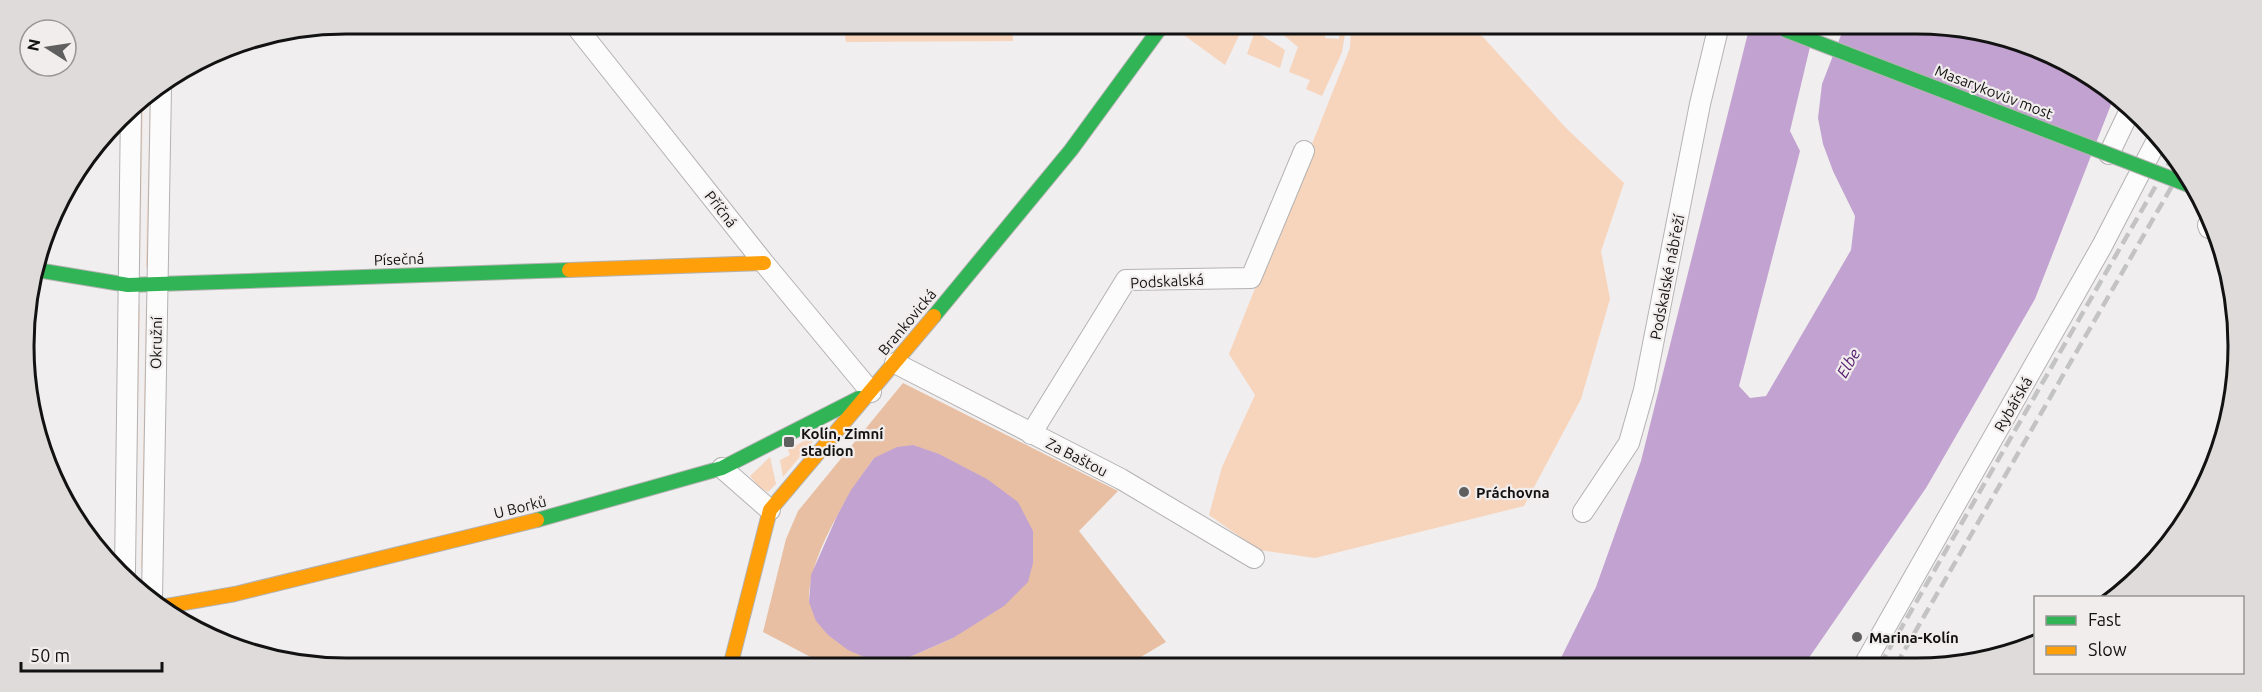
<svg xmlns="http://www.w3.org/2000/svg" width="2262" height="692" viewBox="0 0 2262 692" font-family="Ubuntu,sans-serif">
  <rect width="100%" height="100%" fill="#f0eeee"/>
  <!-- green -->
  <path fill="#f7d4bc" d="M 843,26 L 1062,27 L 1013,27 L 1013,41 L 846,42 Z
    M 1185,27 L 1243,27 L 1225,65 L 1181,33 Z
    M 1275,28 L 1326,28 L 1325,38 L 1339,39 L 1340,28 L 1346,28 L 1342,52 L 1322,96 L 1306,89 L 1310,80 L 1289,72 L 1298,47 Z
    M 1351,28 L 1465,28 L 1483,37 L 1566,128 L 1624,183 L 1601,251 L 1610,299 L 1581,399 L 1524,506 L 1315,558 L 1259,550 L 1209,515 L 1222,467 L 1255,395 L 1229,354 L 1350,48 Z
    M 1255,31 L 1285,50 L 1280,68 L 1247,54 Z
    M 156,90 L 152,267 L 146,267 L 150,94 Z
    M 143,98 L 140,266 L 134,266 L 138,101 Z
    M 134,305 L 140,305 L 135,578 L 130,576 Z
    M 146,305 L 151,305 L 145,592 L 141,587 L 143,571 L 141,568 Z
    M 814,435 L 814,440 L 783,477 L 780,460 L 790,455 L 788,450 Z
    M 770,457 L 776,484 L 768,492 L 759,487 L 750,476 Z"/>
  <!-- forest -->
  <path fill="#e8bfa3" d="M 903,383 L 1118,491 L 1079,531 L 1166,642 L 1129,664 L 896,663 L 953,638 L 874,458 C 849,493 807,558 809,602 L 878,663 L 882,663 L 822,663 L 763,632 L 786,539 L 798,511 Z"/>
  <!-- water -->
  <path fill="#c2a2d1" d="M 1749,29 L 1814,30 L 1790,131 L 1800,151 L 1739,386 L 1750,398 L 1766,396 L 1851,250 L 1855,216 L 1833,171 L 1823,144 L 1818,118 L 1822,84 L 1843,30 L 1979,30 L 2095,78 L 2114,97 L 2035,299 L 1926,488 L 1804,665 L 1558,664 L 1596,587 L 1641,461 Z
    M 913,445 L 939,454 L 987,479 L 1018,502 L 1033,531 L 1033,563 L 1028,582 L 1004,606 L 953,638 L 896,663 L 878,663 L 848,650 L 828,635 L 816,621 L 809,602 L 811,575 L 837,516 L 851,490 L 874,458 L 897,447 Z"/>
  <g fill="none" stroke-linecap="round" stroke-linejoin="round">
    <defs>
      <path id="street" d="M 575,25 L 764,263 L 871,392
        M 2109,154 L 2129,112
        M 2208,225 L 2209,228
        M 895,363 L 1121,479 L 1254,558
        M 1031,434 L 1126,280 L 1251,278 L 1304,151
        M 722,468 L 770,510
        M 1583,512 L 1629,443 L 1644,390 L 1700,104 L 1718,29
        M 125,571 L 131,108
        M 152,598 L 161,87
        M 1864,665 L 2102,246 L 2157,140"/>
      <path id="fast" d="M 37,270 L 128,285 L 569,270
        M 934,316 L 1071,150 L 1161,27
        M 537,520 L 722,468 L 859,398"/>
      <path id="slow" d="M 569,270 L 764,263
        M 161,607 L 235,594 L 537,520
        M 731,663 L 770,510 L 934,316"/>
    </defs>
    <!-- street casing -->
    <use href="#street" stroke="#b4b2b2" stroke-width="22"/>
    <!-- fast casing -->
    <use href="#fast" stroke="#b4b2b2" stroke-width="16"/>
    <!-- slow casing -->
    <use href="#slow" stroke="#b4b2b2" stroke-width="16"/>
    <!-- street -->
    <use href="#street" stroke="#fdfcfc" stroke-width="20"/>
    <!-- fast -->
    <use href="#fast" stroke="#30b455" stroke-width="14"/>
    <!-- slow -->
    <use href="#slow" stroke="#ff9f0a" stroke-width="14"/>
    <!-- rail -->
    <path stroke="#c3c3c3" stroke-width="4.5" stroke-dasharray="12 6" stroke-linecap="butt" d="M 1880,665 L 2173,156
      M 1896,665 L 2183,167"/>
    <defs>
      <path id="fast-bridge" d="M 1785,30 L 2191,186"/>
    </defs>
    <!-- fast-bridge casing -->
    <use href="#fast-bridge" stroke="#b4b2b2" stroke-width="16" stroke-linecap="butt"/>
    <!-- fast-bridge -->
    <use href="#fast-bridge" stroke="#30b455" stroke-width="14"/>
  </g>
  <!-- markers -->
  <g fill="#605f5f" stroke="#f1eded" stroke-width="2">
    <rect x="783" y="436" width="12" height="12" rx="3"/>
    <circle cx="1464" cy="492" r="6"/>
    <circle cx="1857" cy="637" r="6"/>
  </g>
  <g text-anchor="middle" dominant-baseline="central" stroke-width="4.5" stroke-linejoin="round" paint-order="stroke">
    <!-- street labels -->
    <g font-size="15" fill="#131212" stroke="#f1eded">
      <text transform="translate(1994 92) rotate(21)">Masarykovův most</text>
      <text transform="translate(721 209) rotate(52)">Příčná</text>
      <text transform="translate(399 259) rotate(-2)">Písečná</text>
      <text transform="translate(1667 277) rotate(-79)">Podskalské nábřeží</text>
      <text transform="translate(1167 281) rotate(-3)">Podskalská</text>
      <text transform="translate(907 322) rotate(-50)">Brankovická</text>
      <text transform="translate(156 343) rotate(-89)">Okružní</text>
      <text transform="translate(2013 404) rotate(-60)">Rybářská</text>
      <text transform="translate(1077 457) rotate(27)">Za Baštou</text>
      <text transform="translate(520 507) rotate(-14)">U Borků</text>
    </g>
    <!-- poi labels -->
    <g font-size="15" font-weight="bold" fill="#131212" stroke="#f1eded" text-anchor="start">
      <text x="801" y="433">Kolín, Zimní<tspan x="801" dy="17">stadion</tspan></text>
      <text x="1476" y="492">Práchovna</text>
      <text x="1869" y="637">Marina-Kolín</text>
    </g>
    <!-- water labels -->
    <g font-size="16" font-style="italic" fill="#541a6d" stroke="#f1eded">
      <text transform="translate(1848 363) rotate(-60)">Elbe</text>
    </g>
  </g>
  <!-- crop -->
  <path d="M0 0H2262V692H0ZM346 34H1916A312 312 0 0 1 2228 346V346A312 312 0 0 1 1916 658H346A312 312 0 0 1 34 346V346A312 312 0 0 1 346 34Z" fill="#dfdbdb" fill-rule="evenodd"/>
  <path fill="none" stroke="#131212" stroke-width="3" d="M346 34H1916A312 312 0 0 1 2228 346V346A312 312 0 0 1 1916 658H346A312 312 0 0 1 34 346V346A312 312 0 0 1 346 34Z"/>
  <!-- legend -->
  <rect x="2034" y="596" width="210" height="78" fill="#f1eded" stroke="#989595" stroke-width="1.5"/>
  <rect x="2046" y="616" width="30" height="9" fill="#30b455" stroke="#989595" stroke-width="1.5"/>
  <text x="2088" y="626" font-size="18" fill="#131212">Fast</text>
  <rect x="2046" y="646" width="30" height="9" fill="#ff9f0a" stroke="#989595" stroke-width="1.5"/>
  <text x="2088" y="656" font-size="18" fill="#131212">Slow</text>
  <!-- north arrow -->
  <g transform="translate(48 48) rotate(282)"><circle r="28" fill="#f1eded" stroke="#989595" stroke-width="1.5"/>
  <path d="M0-4.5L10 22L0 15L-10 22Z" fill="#605f5f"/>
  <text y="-9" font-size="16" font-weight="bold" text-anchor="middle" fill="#131212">N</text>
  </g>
  <!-- scale -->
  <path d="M21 662v9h141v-9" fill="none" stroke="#131212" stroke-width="3"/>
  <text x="30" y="662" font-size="18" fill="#131212" stroke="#f1eded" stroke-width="4.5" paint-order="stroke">50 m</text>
</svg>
